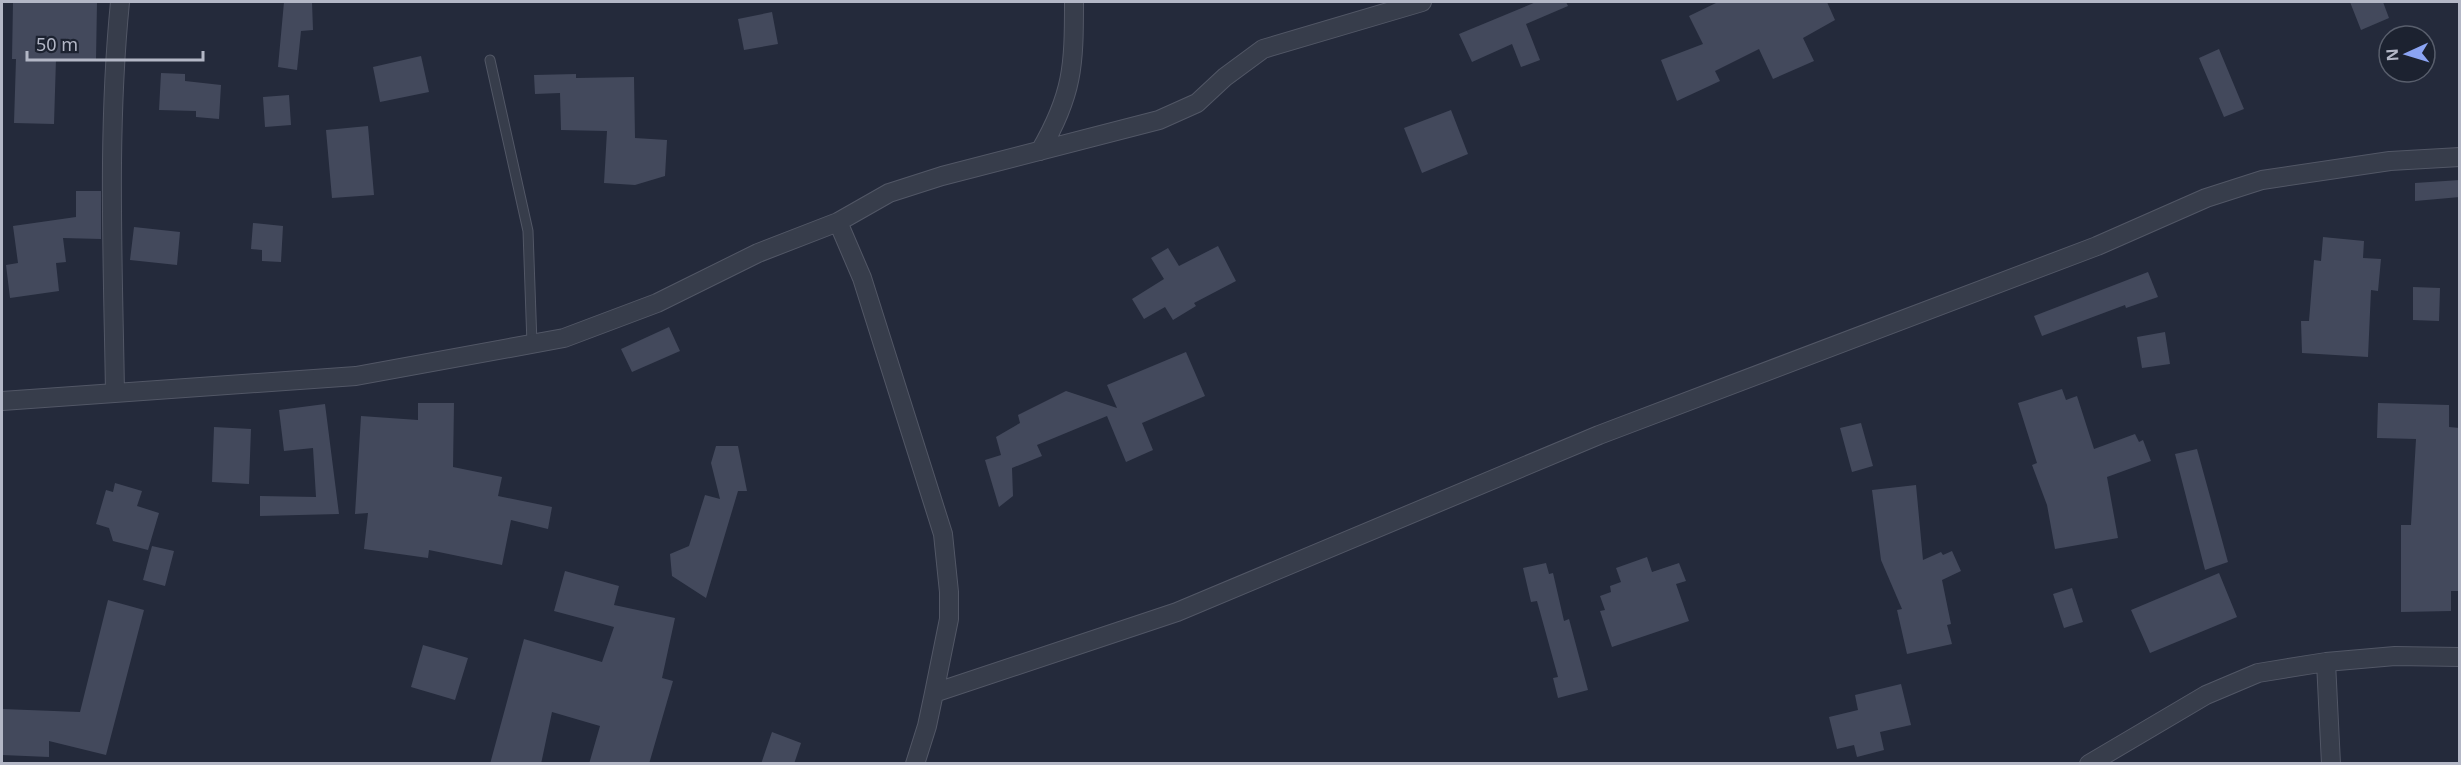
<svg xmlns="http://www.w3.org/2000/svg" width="2461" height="765" viewBox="0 0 2461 765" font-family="'Noto Sans',sans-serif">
  <rect width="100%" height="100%" fill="#242a3b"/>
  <!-- building -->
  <path fill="#43495c" d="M 13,2 L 97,2 L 96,60 L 56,59 L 54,124 L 14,123 L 16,59 L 12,59 Z
    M 284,2 L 312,2 L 313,30 L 301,31 L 297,70 L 278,67 Z
    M 1536,2 L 1566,2 L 1568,6 L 1526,24 L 1540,60 L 1521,67 L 1512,44 L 1472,62 L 1459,34 Z
    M 1718,2 L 1827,2 L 1835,20 L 1803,38 L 1814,61 L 1773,79 L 1759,49 L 1715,71 L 1720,81 L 1677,101 L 1661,60 L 1703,44 L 1689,16 Z
    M 2350,2 L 2383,2 L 2389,18 L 2361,30 Z
    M 772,12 L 778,44 L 744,50 L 738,19 Z
    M 2219,49 L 2244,109 L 2224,117 L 2199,58 Z
    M 421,56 L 429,92 L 380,102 L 373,67 Z
    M 161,73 L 185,74 L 185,81 L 221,85 L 219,119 L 196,117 L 196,111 L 159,110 Z
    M 576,74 L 576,78 L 634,77 L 635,138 L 667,140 L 665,176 L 635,185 L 604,183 L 607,131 L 561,130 L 560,93 L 535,94 L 534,75 Z
    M 289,95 L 291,125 L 265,127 L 263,97 Z
    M 1451,110 L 1468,154 L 1422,173 L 1404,128 Z
    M 368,126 L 374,195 L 332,198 L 326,130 Z
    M 2460,180 L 2460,197 L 2415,201 L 2415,183 Z
    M 76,191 L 101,191 L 101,239 L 63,238 L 66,262 L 56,263 L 59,291 L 10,298 L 6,265 L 18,263 L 13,226 L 76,217 Z
    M 253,223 L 283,226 L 281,262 L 262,261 L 262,250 L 251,249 Z
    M 134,227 L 180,232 L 177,265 L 130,260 Z
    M 2323,237 L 2364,241 L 2363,258 L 2381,259 L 2378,291 L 2371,290 L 2368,357 L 2302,353 L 2301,321 L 2309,321 L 2314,260 L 2321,261 Z
    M 1218,246 L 1236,281 L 1194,303 L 1196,306 L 1173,320 L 1165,307 L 1144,319 L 1132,299 L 1164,279 L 1151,258 L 1168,248 L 1179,266 Z
    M 2148,272 L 2158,297 L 2126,308 L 2125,305 L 2042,336 L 2034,316 Z
    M 2413,287 L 2440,288 L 2439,321 L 2413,320 Z
    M 669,327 L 680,351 L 632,372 L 621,349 Z
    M 2165,332 L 2170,364 L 2142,368 L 2137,337 Z
    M 1186,352 L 1205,396 L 1142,423 L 1153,450 L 1126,462 L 1107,416 L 1037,445 L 1042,456 L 1012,468 L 1013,496 L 999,507 L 985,460 L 1001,455 L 996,437 L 1020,423 L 1018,415 L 1066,391 L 1117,408 L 1107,385 Z
    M 2062,389 L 2066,400 L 2077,396 L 2094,449 L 2135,434 L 2139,442 L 2143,440 L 2151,461 L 2107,477 L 2118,538 L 2055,549 L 2047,505 L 2032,465 L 2037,463 L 2018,403 Z
    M 418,403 L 454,403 L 453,467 L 502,477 L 498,496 L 552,507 L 548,529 L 511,520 L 502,565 L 429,550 L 428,558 L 364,549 L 368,513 L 355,514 L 361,416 L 418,420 Z
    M 2378,403 L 2449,405 L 2449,427 L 2460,428 L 2460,591 L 2451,591 L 2451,611 L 2401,612 L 2401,525 L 2411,525 L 2416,439 L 2377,438 Z
    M 325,404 L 339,514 L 260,516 L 260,496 L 316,497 L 313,448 L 284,451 L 279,410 Z
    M 1861,423 L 1873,466 L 1852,472 L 1840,428 Z
    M 214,427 L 251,429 L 249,484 L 212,482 Z
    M 716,446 L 738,446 L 747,491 L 738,491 L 706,598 L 672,576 L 670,554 L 689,546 L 705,495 L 720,499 L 711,463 Z
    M 2197,449 L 2228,562 L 2205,570 L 2175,454 Z
    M 115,483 L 142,491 L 137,506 L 159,513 L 148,550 L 113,541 L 109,528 L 96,524 L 106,490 L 113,492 Z
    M 1916,485 L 1923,560 L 1941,552 L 1943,555 L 1952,551 L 1961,571 L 1942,580 L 1951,624 L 1947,625 L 1952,644 L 1907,654 L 1897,610 L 1902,609 L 1881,560 L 1872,490 Z
    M 152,546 L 174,551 L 165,586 L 143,580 Z
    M 1647,557 L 1652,572 L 1679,563 L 1686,581 L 1676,584 L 1689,621 L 1612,647 L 1600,611 L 1605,610 L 1600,596 L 1611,592 L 1610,586 L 1621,582 L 1616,568 Z
    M 1546,563 L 1549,574 L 1553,573 L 1564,621 L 1569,619 L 1588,690 L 1558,698 L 1553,678 L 1558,677 L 1537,601 L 1531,602 L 1523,568 Z
    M 565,571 L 619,586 L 614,605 L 675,618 L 662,678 L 673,681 L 649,764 L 589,764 L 600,726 L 552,712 L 541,764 L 490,764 L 524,639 L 602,662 L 614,627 L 554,611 Z
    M 2219,573 L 2237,617 L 2150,653 L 2131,610 Z
    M 2072,588 L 2083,622 L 2064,628 L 2053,594 Z
    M 108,600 L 144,610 L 106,755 L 49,741 L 49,757 L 2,755 L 2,709 L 80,712 Z
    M 423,645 L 468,658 L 455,700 L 411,687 Z
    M 1901,684 L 1911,725 L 1880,732 L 1884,750 L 1857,757 L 1854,745 L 1837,749 L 1829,717 L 1858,710 L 1855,695 Z
    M 772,732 L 801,743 L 794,764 L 761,764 Z"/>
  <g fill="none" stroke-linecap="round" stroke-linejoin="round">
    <defs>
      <path id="service" d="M 490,60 L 528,231 L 532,344"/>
      <path id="minor" d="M 1040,151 C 1073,94 1074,66 1074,2
        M 838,222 L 862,278 L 943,534 L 949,592 L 949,619 L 934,693
        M 115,393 C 113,263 107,132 120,2
        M 2,401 L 356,376 L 564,338 L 657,303 L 758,253 L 838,222 L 889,193 L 942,176 L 1159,120 L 1197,103 L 1225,77 L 1263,49 L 1422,2
        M 915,764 L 927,726 L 934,693 L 1177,612 L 1599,435 L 2097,246 L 2206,198 L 2262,180 L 2390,161 L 2460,157
        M 2089,764 L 2206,695 L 2258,673 L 2326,662
        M 2331,764 L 2326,662 L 2395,656 L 2460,657"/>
    </defs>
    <!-- service casing -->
    <use href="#service" stroke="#525766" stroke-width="11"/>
    <!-- minor casing -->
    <use href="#minor" stroke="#525766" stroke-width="20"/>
    <!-- service -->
    <use href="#service" stroke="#373d4b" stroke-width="9"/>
    <!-- minor -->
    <use href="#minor" stroke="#373d4b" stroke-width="18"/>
  </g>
  <!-- border -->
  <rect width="2461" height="765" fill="none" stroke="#b3b7c6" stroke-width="6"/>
  <!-- north arrow -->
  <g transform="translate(2407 54) rotate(266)"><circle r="28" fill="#1c2230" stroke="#585e6c" stroke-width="1.5"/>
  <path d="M0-4.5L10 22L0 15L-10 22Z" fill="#8ba4f3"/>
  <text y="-9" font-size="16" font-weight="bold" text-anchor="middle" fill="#b3b7c6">N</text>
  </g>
  <!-- scale -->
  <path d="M27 51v9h176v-9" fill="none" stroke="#b3b7c6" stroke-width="3"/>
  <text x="36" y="51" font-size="18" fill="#b3b7c6" stroke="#1c2230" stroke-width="4.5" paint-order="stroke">50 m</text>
</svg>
